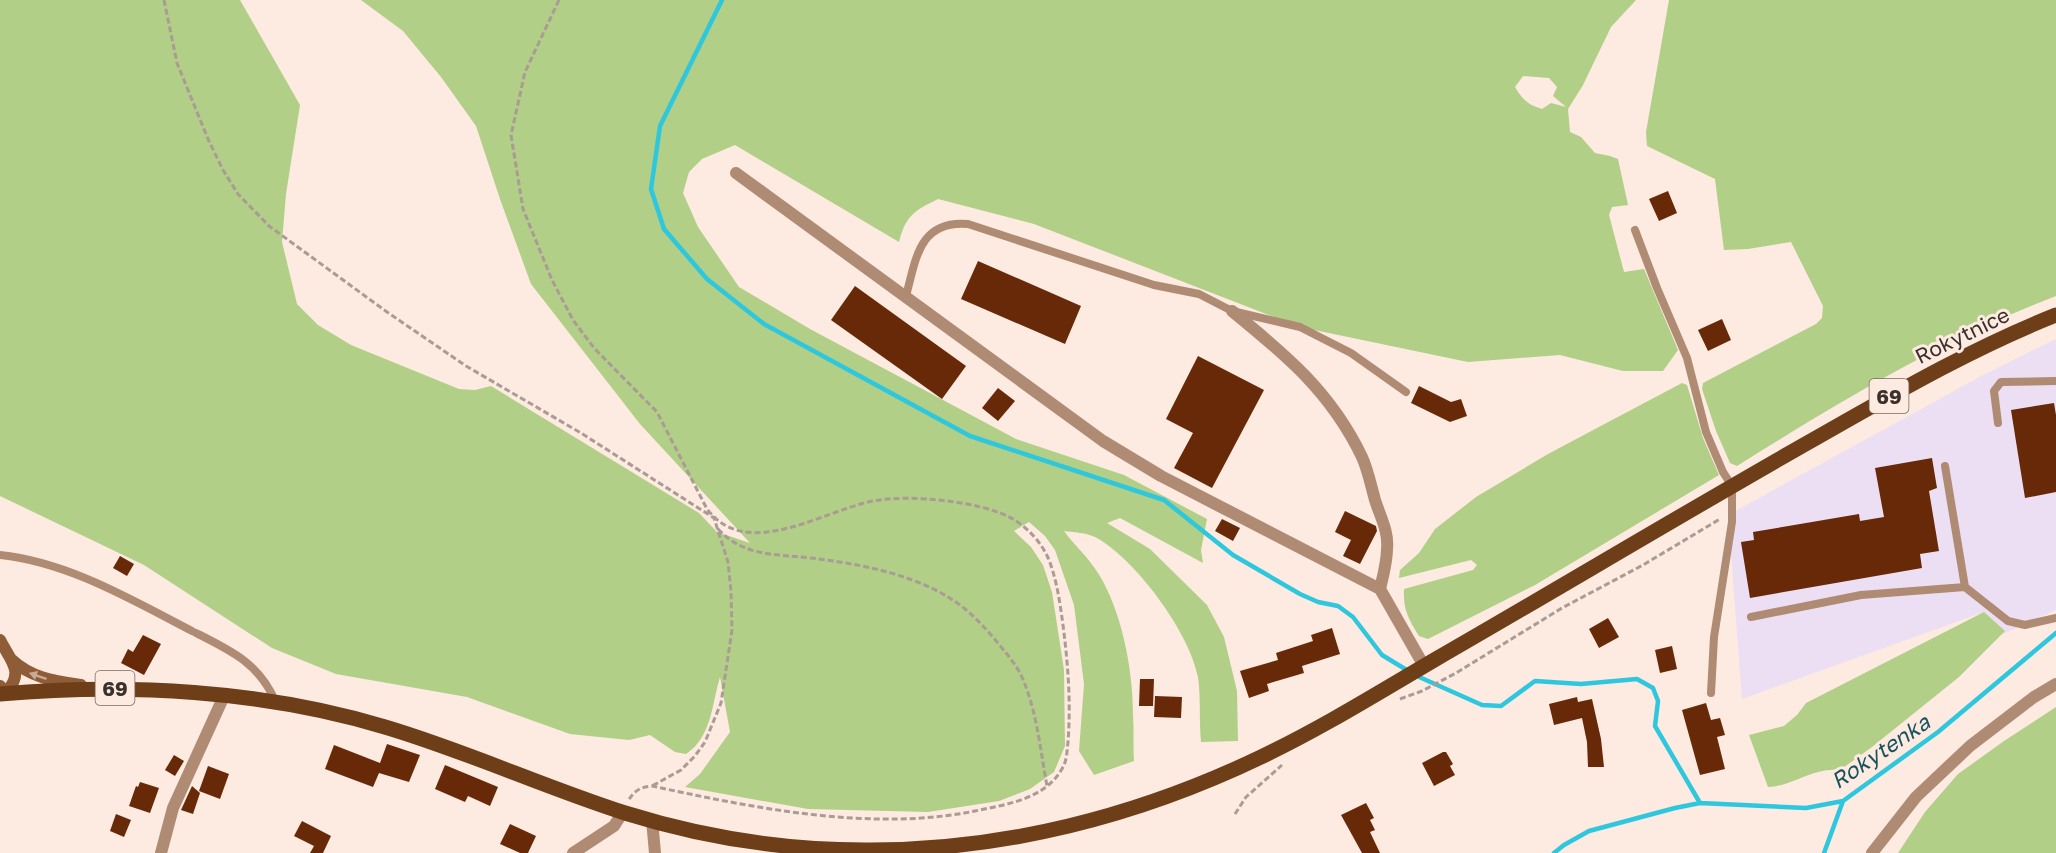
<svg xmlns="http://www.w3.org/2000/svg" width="2056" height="853" viewBox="0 0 2056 853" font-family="'Golos Text',sans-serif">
  <rect width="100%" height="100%" fill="#fdeae1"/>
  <!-- industrial -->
  <path fill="#ecdff3" d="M 2056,339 L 2056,610 L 2001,635 L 1984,612 L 1742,699 L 1728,515 L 1985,374 Z"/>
  <!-- green -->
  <path fill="#b1cf87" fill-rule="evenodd" d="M 0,0 L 240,0 L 300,105 L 286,194 L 282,242 L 297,304 L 318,325 L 351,345 L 459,389 L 475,390 L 491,386 L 699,513 L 717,532 L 750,543 L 640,424 L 531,284 L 500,199 L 476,126 L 441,77 L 403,31 L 361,0 L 1636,0 L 1611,27 L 1583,85 L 1568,109 L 1570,132 L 1581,137 L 1595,153 L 1610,156 L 1618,159 L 1628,205 L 1612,207 L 1609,215 L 1624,272 L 1644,269 L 1678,350 L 1663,371 L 1623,371 L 1560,355 L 1468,362 L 1300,327 L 1034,224 L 938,199 C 914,211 906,215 899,242 L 735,145 L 702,159 L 689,172 L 683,193 L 698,227 L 739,287 L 810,329 L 1016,439 L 1124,475 L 1207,519 L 1201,550 L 1203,563 L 1120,518 L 1107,523 L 1150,549 L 1207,605 L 1224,637 L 1237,691 L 1238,741 L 1201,742 C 1199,721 1201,698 1198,677 C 1190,633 1135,558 1095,537 C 1087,533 1073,532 1064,531 C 1074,545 1088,557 1098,573 C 1122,611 1133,670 1133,715 C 1134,730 1133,745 1134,761 L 1094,775 L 1079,751 L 1084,684 L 1074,605 L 1055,550 L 1045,536 L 1029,522 L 1014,531 L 1031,547 L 1043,565 L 1052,592 L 1064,670 L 1065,746 L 1054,772 L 1030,789 L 999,801 L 928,812 L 808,809 L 685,787 L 700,774 L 730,732 L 720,677 C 712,703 712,737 686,754 L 675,752 L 650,735 L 629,740 L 570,734 L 467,697 L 336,674 L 272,648 L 144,565 L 0,496 ZM 1523,76 L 1549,78 L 1557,87 L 1553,96 L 1566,107 L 1551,103 L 1542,109 C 1528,105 1522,99 1515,87 Z
    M 1669,0 L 2056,0 L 2056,296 C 1943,339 1839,402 1737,466 L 1730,463 L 1716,431 L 1702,389 L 1703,383 L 1816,324 L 1822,318 L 1823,306 L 1791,242 L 1748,249 L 1724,250 L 1715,179 L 1647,146 L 1646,132 Z
    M 1682,383 L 1687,385 L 1703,438 L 1719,475 L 1535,585 L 1428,639 L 1419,636 C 1408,618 1403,610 1404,589 L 1473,570 L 1477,565 L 1471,560 L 1399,578 L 1400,570 L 1419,553 L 1435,529 L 1476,497 L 1548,454 Z
    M 1984,612 L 2005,631 L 1959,677 L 1872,747 L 1840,770 C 1812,767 1794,786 1768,787 L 1749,735 L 1784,726 L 1797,715 L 1806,703 Z
    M 2056,707 L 2056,853 L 1898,853 L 1925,812 L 1958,774 L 2004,741 Z"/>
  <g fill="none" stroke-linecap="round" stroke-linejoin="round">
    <!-- stream -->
    <path stroke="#2ec7dd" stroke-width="4.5" d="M 722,0 L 660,126 L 651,189 L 664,229 L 707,279 L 764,324 L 970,436 L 1164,500 L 1233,555 L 1300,594 L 1318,602 L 1338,606 L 1353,617 L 1382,655 L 1410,672
      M 1417,676 L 1482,705 L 1501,706 L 1535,681 L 1581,684 L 1637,679 L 1653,688 L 1658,701 L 1655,726 L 1700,803
      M 1554,853 L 1564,845 L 1589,831 L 1675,808 L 1700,803 L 1806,808 L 1843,801 L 1938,732 L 2056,633
      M 1824,853 L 1843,801"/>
  </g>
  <!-- building -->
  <path fill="#672907" d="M 1668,191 L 1677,213 L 1659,221 L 1649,199 Z
    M 978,261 L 1081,306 L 1065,344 L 961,299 Z
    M 855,286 L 966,366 L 942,399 L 831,320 Z
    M 1722,319 L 1731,340 L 1708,351 L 1698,330 Z
    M 1198,356 L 1264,390 L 1212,488 L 1174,468 L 1193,433 L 1166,419 Z
    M 1419,386 L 1451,402 L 1461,399 L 1467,416 L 1450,422 L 1411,403 Z
    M 998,388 L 1015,401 L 998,421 L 982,408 Z
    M 2054,403 L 2056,415 L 2056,492 L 2025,498 L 2011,410 Z
    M 1932,458 L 1937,488 L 1929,491 L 1939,551 L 1920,554 L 1922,568 L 1750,598 L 1741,542 L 1754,540 L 1753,532 L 1859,514 L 1860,521 L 1884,517 L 1875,468 Z
    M 1345,511 L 1376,526 L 1377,531 L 1360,564 L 1343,556 L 1351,540 L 1335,532 Z
    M 1222,519 L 1240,528 L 1233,541 L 1215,531 Z
    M 120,556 L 134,564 L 127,576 L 113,568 Z
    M 1608,618 L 1619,637 L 1599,648 L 1589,629 Z
    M 1332,628 L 1340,654 L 1302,666 L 1304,673 L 1267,684 L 1269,691 L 1249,698 L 1240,671 L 1278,660 L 1276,653 L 1313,641 L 1311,635 Z
    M 143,635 L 161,644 L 144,675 L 121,663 L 128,649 L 133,652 Z
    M 1672,646 L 1677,669 L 1660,673 L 1655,650 Z
    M 1140,679 L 1154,679 L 1153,706 L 1139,706 Z
    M 1155,696 L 1182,697 L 1181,718 L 1154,717 Z
    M 1577,697 L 1578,702 L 1592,699 L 1601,739 L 1604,767 L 1588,767 L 1587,742 L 1582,718 L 1554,725 L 1549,704 Z
    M 1706,703 L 1711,720 L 1720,718 L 1725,735 L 1717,737 L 1725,769 L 1700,775 L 1682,710 Z
    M 387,744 L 420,755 L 409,782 L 379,773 L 373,787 L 325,769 L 334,745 L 380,763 Z
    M 1443,752 L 1446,752 L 1453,764 L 1450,766 L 1455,775 L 1434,786 L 1422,763 Z
    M 174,755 L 184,761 L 175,776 L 165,770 Z
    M 445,765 L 498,787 L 490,806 L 468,796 L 465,802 L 435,789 Z
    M 208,766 L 229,774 L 220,799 L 199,791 Z
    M 140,782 L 159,788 L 150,813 L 129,806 L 136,786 L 138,787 Z
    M 192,786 L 200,793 L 193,814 L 181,810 Z
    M 1366,803 L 1374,818 L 1370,820 L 1375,830 L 1370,832 L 1380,853 L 1362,853 L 1341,815 Z
    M 116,814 L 131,820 L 124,837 L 110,831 Z
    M 302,821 L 331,836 L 323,853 L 310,853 L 314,846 L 294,836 Z
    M 510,824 L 536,836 L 528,853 L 520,853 L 500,844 Z"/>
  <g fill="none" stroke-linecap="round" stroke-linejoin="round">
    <!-- path -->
    <path stroke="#aa9b94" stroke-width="3" stroke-dasharray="6 3" stroke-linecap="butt" d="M 164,0 L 177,63 L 208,139 L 223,170 L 238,194 L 269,226 L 387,312 L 466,366 L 581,433 L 714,518 L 728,562 L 731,591 L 732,630 L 721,703 L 705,742 L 695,756 L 681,770 L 652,786
      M 559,0 L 525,72 L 511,135 L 523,209 L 552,280 L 573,320 L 594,348 L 657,412 L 707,509 C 747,562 822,511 873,501 C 908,494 982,501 1013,519 C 1028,528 1042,543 1049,560 C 1057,581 1060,603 1063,625 C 1068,664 1071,702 1068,742 C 1067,750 1067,760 1063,767 C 1046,799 1008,804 975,811 C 872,832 754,808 652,786 C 640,787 634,791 628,801
      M 718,529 C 744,557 776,554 811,558 C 862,564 925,576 965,609 C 977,619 987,630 997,642 C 1006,653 1015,663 1021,675 C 1037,710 1040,749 1047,786
      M 1400,699 L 1422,691 L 1456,673 L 1562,608 L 1643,565 L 1720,519
      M 1235,814 L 1246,797 L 1282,765"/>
    <!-- lane -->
    <path stroke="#af8b73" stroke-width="8" d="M 1635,230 L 1657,288 L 1687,358 L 1706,432 L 1723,472 L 1732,486 L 1732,522 L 1714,637 L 1711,693
      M 906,296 C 916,259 919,220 968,224 L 1154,285 L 1199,294 L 1232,311 L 1300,327 L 1351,353 L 1406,392
      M 1998,423 L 1994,391 L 2001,382 L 2056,381
      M 1945,466 L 1965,587 L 2008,621 L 2025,625 L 2056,618
      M 0,555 C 68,562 132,600 192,631
      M 1751,617 L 1861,595 L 1965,587
      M 196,633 C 232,651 260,664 276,703"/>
    <!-- street -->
    <path stroke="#af8b73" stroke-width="12" d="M 736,173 L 1103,441 L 1161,476 L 1380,589 L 1424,666
      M 1232,311 C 1286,355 1331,392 1362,457 C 1368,470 1371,486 1375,500 C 1380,516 1389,532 1387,549 C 1387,562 1383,576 1380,589
      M 652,820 L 655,853
      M 161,853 L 173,808 L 224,696
      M 573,853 L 614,826 L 623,812
      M 1872,853 L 1916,797 L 1970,746 L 2034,697 L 2056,684"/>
    <!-- secondary -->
    <path stroke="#8e5c37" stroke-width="12" d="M 0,640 C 11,662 25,671 6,693 L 0,686
      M 11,659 C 31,678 54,681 81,685"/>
    <!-- primary -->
    <path stroke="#6d3e18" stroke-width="15" d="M 0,694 C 126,683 263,690 385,727 C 466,751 544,787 625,813 C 702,837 785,850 865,850 C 1003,851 1138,816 1261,757 C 1322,728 1378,693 1436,659 C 1561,587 1684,513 1809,442 C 1890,396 1970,349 2056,315"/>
  </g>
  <!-- one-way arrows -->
  <defs><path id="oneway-solid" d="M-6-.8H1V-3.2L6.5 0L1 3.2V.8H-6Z" transform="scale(1.5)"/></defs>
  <use fill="#cbaa94" href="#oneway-solid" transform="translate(38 676) rotate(-161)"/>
  <g text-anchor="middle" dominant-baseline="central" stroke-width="6" stroke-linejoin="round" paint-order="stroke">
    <!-- shield labels -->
    <g fill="#fdeae1" stroke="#746863" stroke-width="1.5">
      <rect x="1869.5" y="379" width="39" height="34" rx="4.5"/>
      <rect x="95.5" y="671" width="39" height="34" rx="4.5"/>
    </g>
    <g font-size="20" font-weight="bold" fill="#3a312d">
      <text x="1889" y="396">69</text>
      <text x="115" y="688">69</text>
    </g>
    <!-- street labels -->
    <g font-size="21" fill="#3a312d" stroke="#fdeae1">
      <text transform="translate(1962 335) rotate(-26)">Rokytnice</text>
    </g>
    <!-- water labels -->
    <g font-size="22" font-style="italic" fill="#17535d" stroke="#fdeae1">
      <text transform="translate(1880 751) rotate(-34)">Rokytenka</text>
    </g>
  </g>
</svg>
